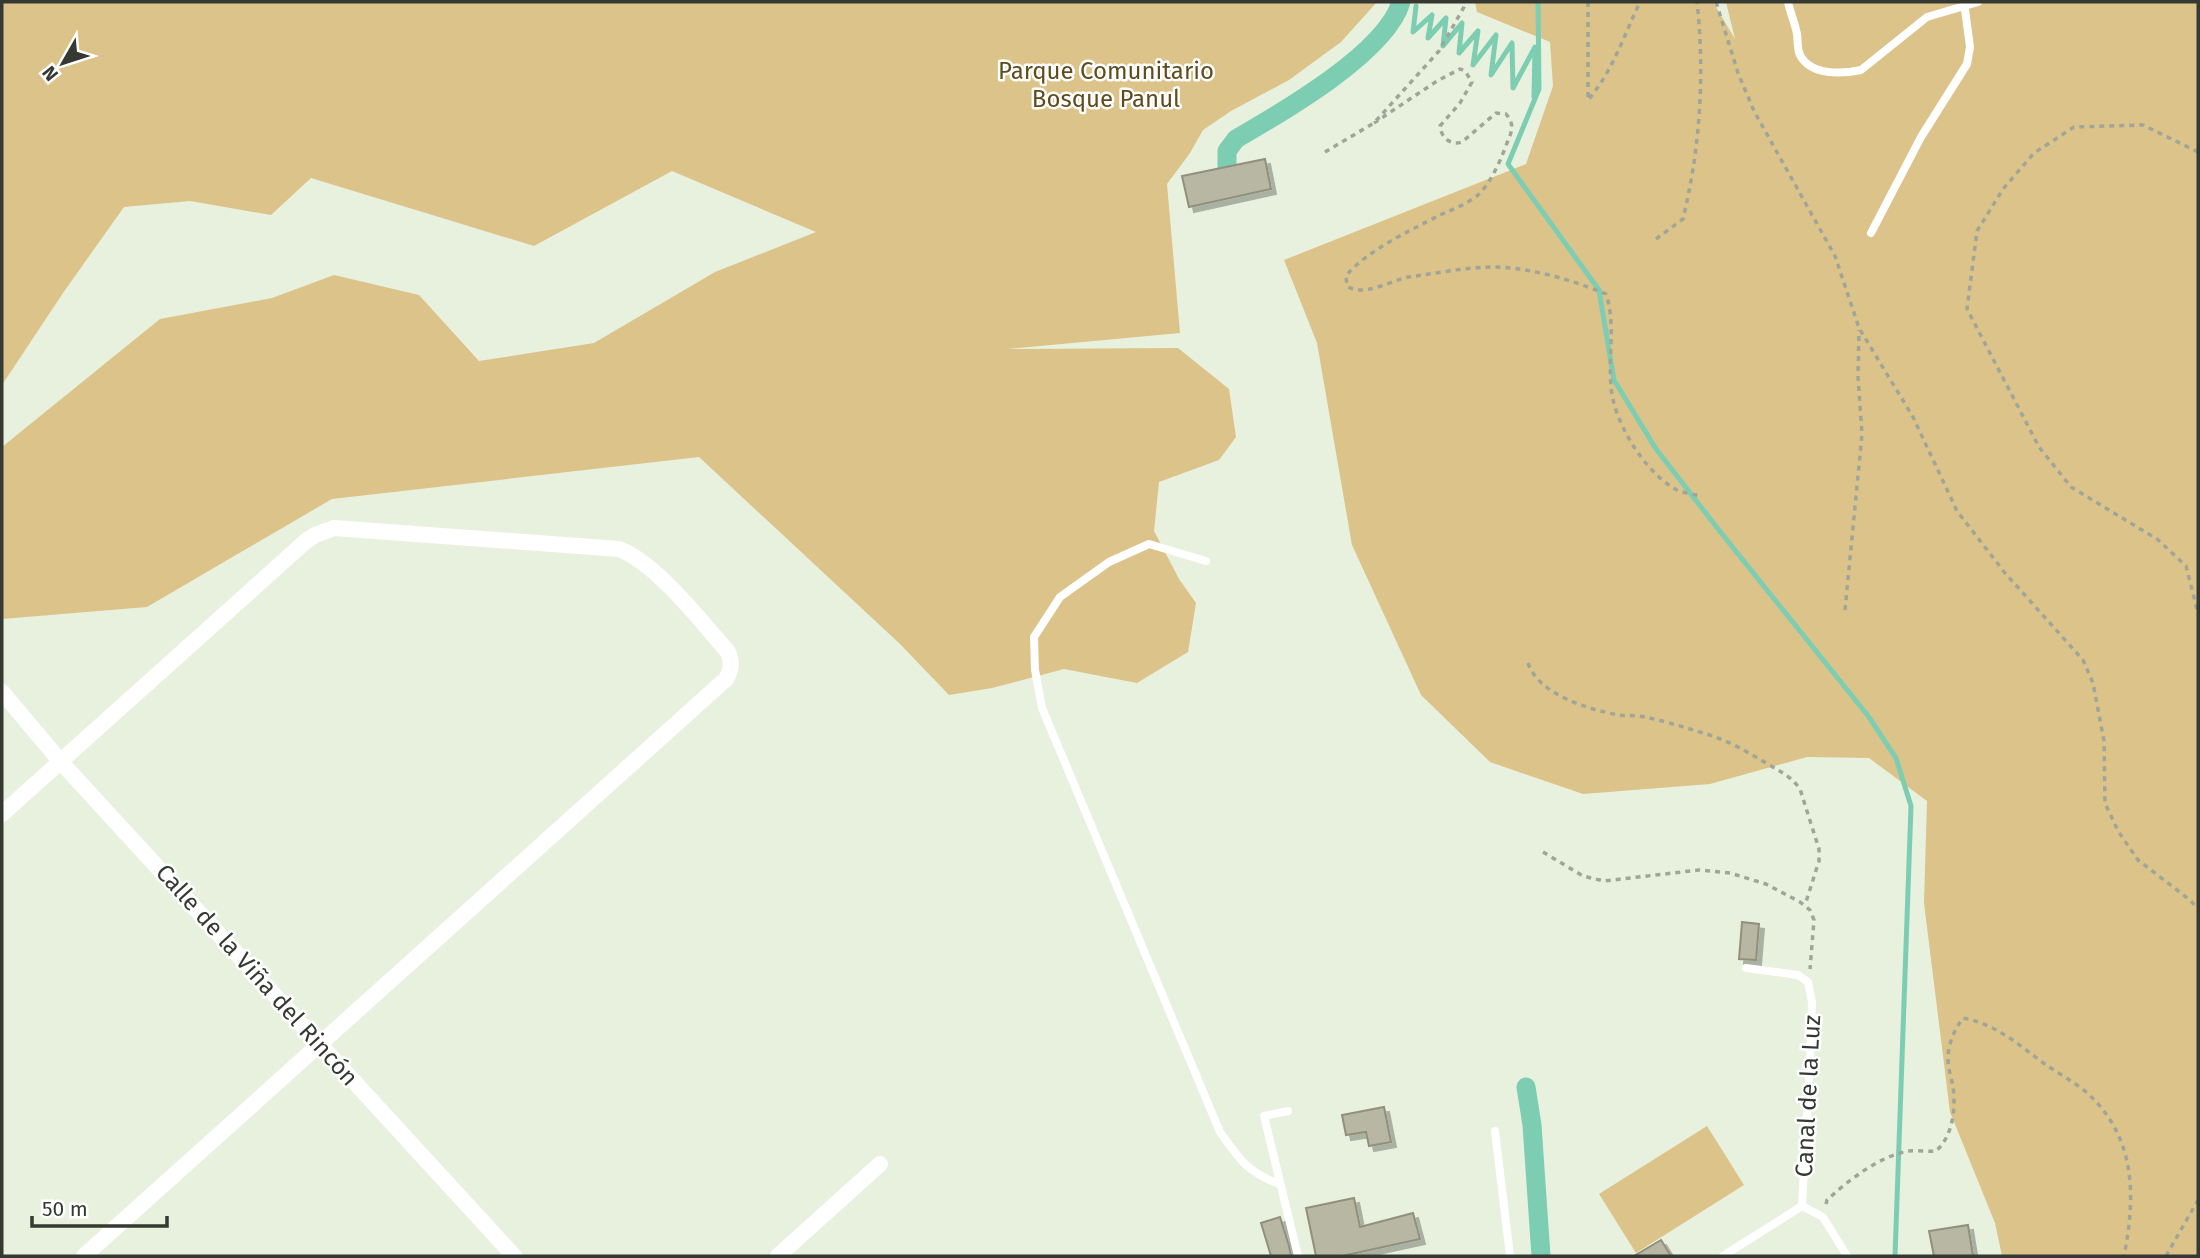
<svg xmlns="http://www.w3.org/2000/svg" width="2200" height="1258" viewBox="0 0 2200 1258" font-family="'Fira Sans',sans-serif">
  <defs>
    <filter id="shadow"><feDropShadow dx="5" dy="5" stdDeviation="0" flood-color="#0004"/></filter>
  </defs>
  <rect width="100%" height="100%" fill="#e8f1de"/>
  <!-- green -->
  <path fill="#dcc38a" d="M 2,2 L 1377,2 L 1341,42 L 1289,80 L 1231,111 L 1203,130 L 1190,153 L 1167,184 L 1180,333 L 1007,349 L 1178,348 L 1229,389 L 1236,437 L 1219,460 L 1159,482 L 1154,531 L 1179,579 L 1196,603 L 1188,652 L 1137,683 L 1064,669 L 992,688 L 949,695 L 900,644 L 699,457 L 332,499 L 147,607 L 2,619 L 2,447 L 160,319 L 272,298 L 334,275 L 419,295 L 479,361 L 594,343 L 715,272 L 816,232 L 672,171 L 534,246 L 311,178 L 271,215 L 190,201 L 124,207 L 63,293 L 2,385 Z
    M 1475,2 L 1713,2 L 1735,39 L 1726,2 L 2198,2 L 2198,1256 L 2002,1256 L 1995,1223 L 1950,1112 L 1924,903 L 1927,801 L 1869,758 L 1807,757 L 1710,784 L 1583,794 L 1490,762 L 1421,695 L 1352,545 L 1317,343 L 1284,260 L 1526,164 L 1553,86 L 1550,42 L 1477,12 Z
    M 1707,1126 L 1744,1185 L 1636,1253 L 1599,1194 Z"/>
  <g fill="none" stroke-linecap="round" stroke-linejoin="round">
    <!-- stream -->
    <path stroke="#7dcdb3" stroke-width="5" d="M 1538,2 L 1539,89 L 1508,164 L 1599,290 L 1614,380 L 1656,449 L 1722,534 L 1869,717 L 1896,758 L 1911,806 L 1895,1256
      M 1416,6 L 1413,32 L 1432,15 L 1428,38 L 1446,18 L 1443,46 L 1462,23 L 1459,53 L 1478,31 L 1473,65 L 1496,35 L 1491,75 L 1512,43 L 1513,88 L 1535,47 L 1534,97"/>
    <!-- canal -->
    <path stroke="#7dcdb3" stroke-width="19" d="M 1227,167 L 1227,151 L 1236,139 C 1281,113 1386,53 1401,2
      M 1526,1087 L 1532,1125 L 1541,1256"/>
  </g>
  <!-- building -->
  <path fill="#b7b7a3" stroke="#90907d" stroke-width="2" filter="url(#shadow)" d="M 1265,159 L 1271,189 L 1189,207 L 1182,176 Z
    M 1742,922 L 1759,924 L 1756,960 L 1739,959 Z
    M 1384,1107 L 1391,1142 L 1369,1146 L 1366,1132 L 1346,1135 L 1342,1115 Z
    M 1354,1198 L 1360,1227 L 1413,1213 L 1420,1239 L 1342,1256 L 1316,1256 L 1306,1208 Z
    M 1280,1217 L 1289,1246 L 1291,1256 L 1271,1256 L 1261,1223 Z
    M 1968,1225 L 1973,1256 L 1934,1256 L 1929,1231 Z
    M 1661,1240 L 1671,1256 L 1634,1256 Z"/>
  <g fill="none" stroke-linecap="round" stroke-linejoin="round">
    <!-- path -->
    <path stroke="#9fa698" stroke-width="3.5" stroke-dasharray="5 5" stroke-linecap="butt" d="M 1588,2 L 1588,100 C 1613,71 1624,35 1640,2
      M 1716,2 L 1738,73 L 1754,111 L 1835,256 L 1859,328 L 1913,417 L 1957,511 L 2005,573 L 2083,660 L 2093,683 L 2104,741 L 2105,803 L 2118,831 L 2138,860 L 2190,900 L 2198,909
      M 1374,123 L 1437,81 L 1460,69 L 1465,71 L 1472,82 L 1460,103 L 1440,126 C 1441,137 1450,146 1462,142 L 1496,113 L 1506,114 C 1515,125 1512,131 1507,143 C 1501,159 1493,178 1482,191 C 1471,203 1455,208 1440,215 C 1411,230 1366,251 1346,276 L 1347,286 C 1362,298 1392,280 1409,277 C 1437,273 1467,267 1495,267 C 1532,268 1572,280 1606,294 C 1616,325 1608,355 1611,386 C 1613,421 1644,471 1675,489 C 1682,493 1693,494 1701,496
      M 1325,152 L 1374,123 L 1439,51 L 1464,7 L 1465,2
      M 2198,152 L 2143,125 L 2074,127 L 2034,153 L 2003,189 L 1977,231 L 1967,309 L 2039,447 L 2071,487 L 2157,539 L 2186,566 L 2198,613
      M 1656,239 L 1683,219 C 1700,148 1705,75 1697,2
      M 1845,610 L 1862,434 L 1858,377 L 1859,330
      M 1528,663 C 1539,695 1588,709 1618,715 C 1627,716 1636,715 1645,717 C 1664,721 1684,727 1703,733 C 1725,739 1746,751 1766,763 C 1779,771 1791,776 1800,789 L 1819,849 L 1819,861 L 1805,905
      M 1543,852 L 1583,876 L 1604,881 L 1699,870 L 1730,873 L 1766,884 L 1800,902 L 1810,910 L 1814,920 L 1810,969
      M 1826,1204 L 1827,1200 C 1849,1180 1878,1157 1908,1151 C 1916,1150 1927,1152 1936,1151 C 1953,1136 1956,1108 1953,1086 C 1951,1077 1948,1068 1948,1059 C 1948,1044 1954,1030 1963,1018 C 1995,1024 2017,1043 2042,1062 C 2056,1072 2073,1081 2086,1092 C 2136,1136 2136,1196 2124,1256
      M 2166,1256 L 2198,1200"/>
    <!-- service -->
    <path stroke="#fff" stroke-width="8" d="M 1788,2 C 1790,12 1795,23 1797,34 C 1798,41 1797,49 1800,55 C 1811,76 1842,74 1861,70 L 1927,17 L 1978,2
      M 1871,233 L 1921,137 L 1967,64 L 1970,47 L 1964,2
      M 1206,561 L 1149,544 L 1109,562 L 1060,597 L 1034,637 L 1035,670 L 1042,708 L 1220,1132 C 1240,1160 1246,1171 1279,1184
      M 1746,968 L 1798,975 L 1808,982 L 1812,1002 L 1811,1041 L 1802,1206 L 1823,1217 L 1847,1256
      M 1288,1111 L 1264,1116 L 1298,1256
      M 1495,1131 L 1510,1256
      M 1723,1256 L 1802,1206"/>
    <!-- minor -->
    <path stroke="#fff" stroke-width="16" d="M 2,692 L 60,761 L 514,1256
      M 2,814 L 306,541 L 315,535 L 334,528 L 619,549 C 656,563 701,621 728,652 C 732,662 732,669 726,679 L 84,1256
      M 778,1256 L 880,1164"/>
  </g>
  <g text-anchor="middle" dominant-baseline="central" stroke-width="5" stroke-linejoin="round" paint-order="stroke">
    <!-- park labels -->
    <g font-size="24" fill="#604c1b" stroke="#fff">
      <text x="1106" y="71">Parque Comunitario<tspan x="1106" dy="28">Bosque Panul</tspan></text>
    </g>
    <!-- street labels -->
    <g font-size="24" fill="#353932" stroke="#fff">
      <text transform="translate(257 975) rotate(48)">Calle de la Viña del Rincón</text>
      <text transform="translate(1808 1096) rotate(-87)">Canal de la Luz</text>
    </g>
  </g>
  <!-- border -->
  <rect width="2200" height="1258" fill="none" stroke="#353932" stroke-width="7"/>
  <!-- north arrow -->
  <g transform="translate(63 63) rotate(231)" stroke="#ffffff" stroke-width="5" paint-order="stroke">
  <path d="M0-5L12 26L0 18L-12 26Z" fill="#353932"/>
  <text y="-10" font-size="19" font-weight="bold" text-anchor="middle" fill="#353932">N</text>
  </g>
  <!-- scale -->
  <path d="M32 1216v10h135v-10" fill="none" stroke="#353932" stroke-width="3.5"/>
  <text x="42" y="1216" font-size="21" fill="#353932" stroke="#ffffff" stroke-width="5" paint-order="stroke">50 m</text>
</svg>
